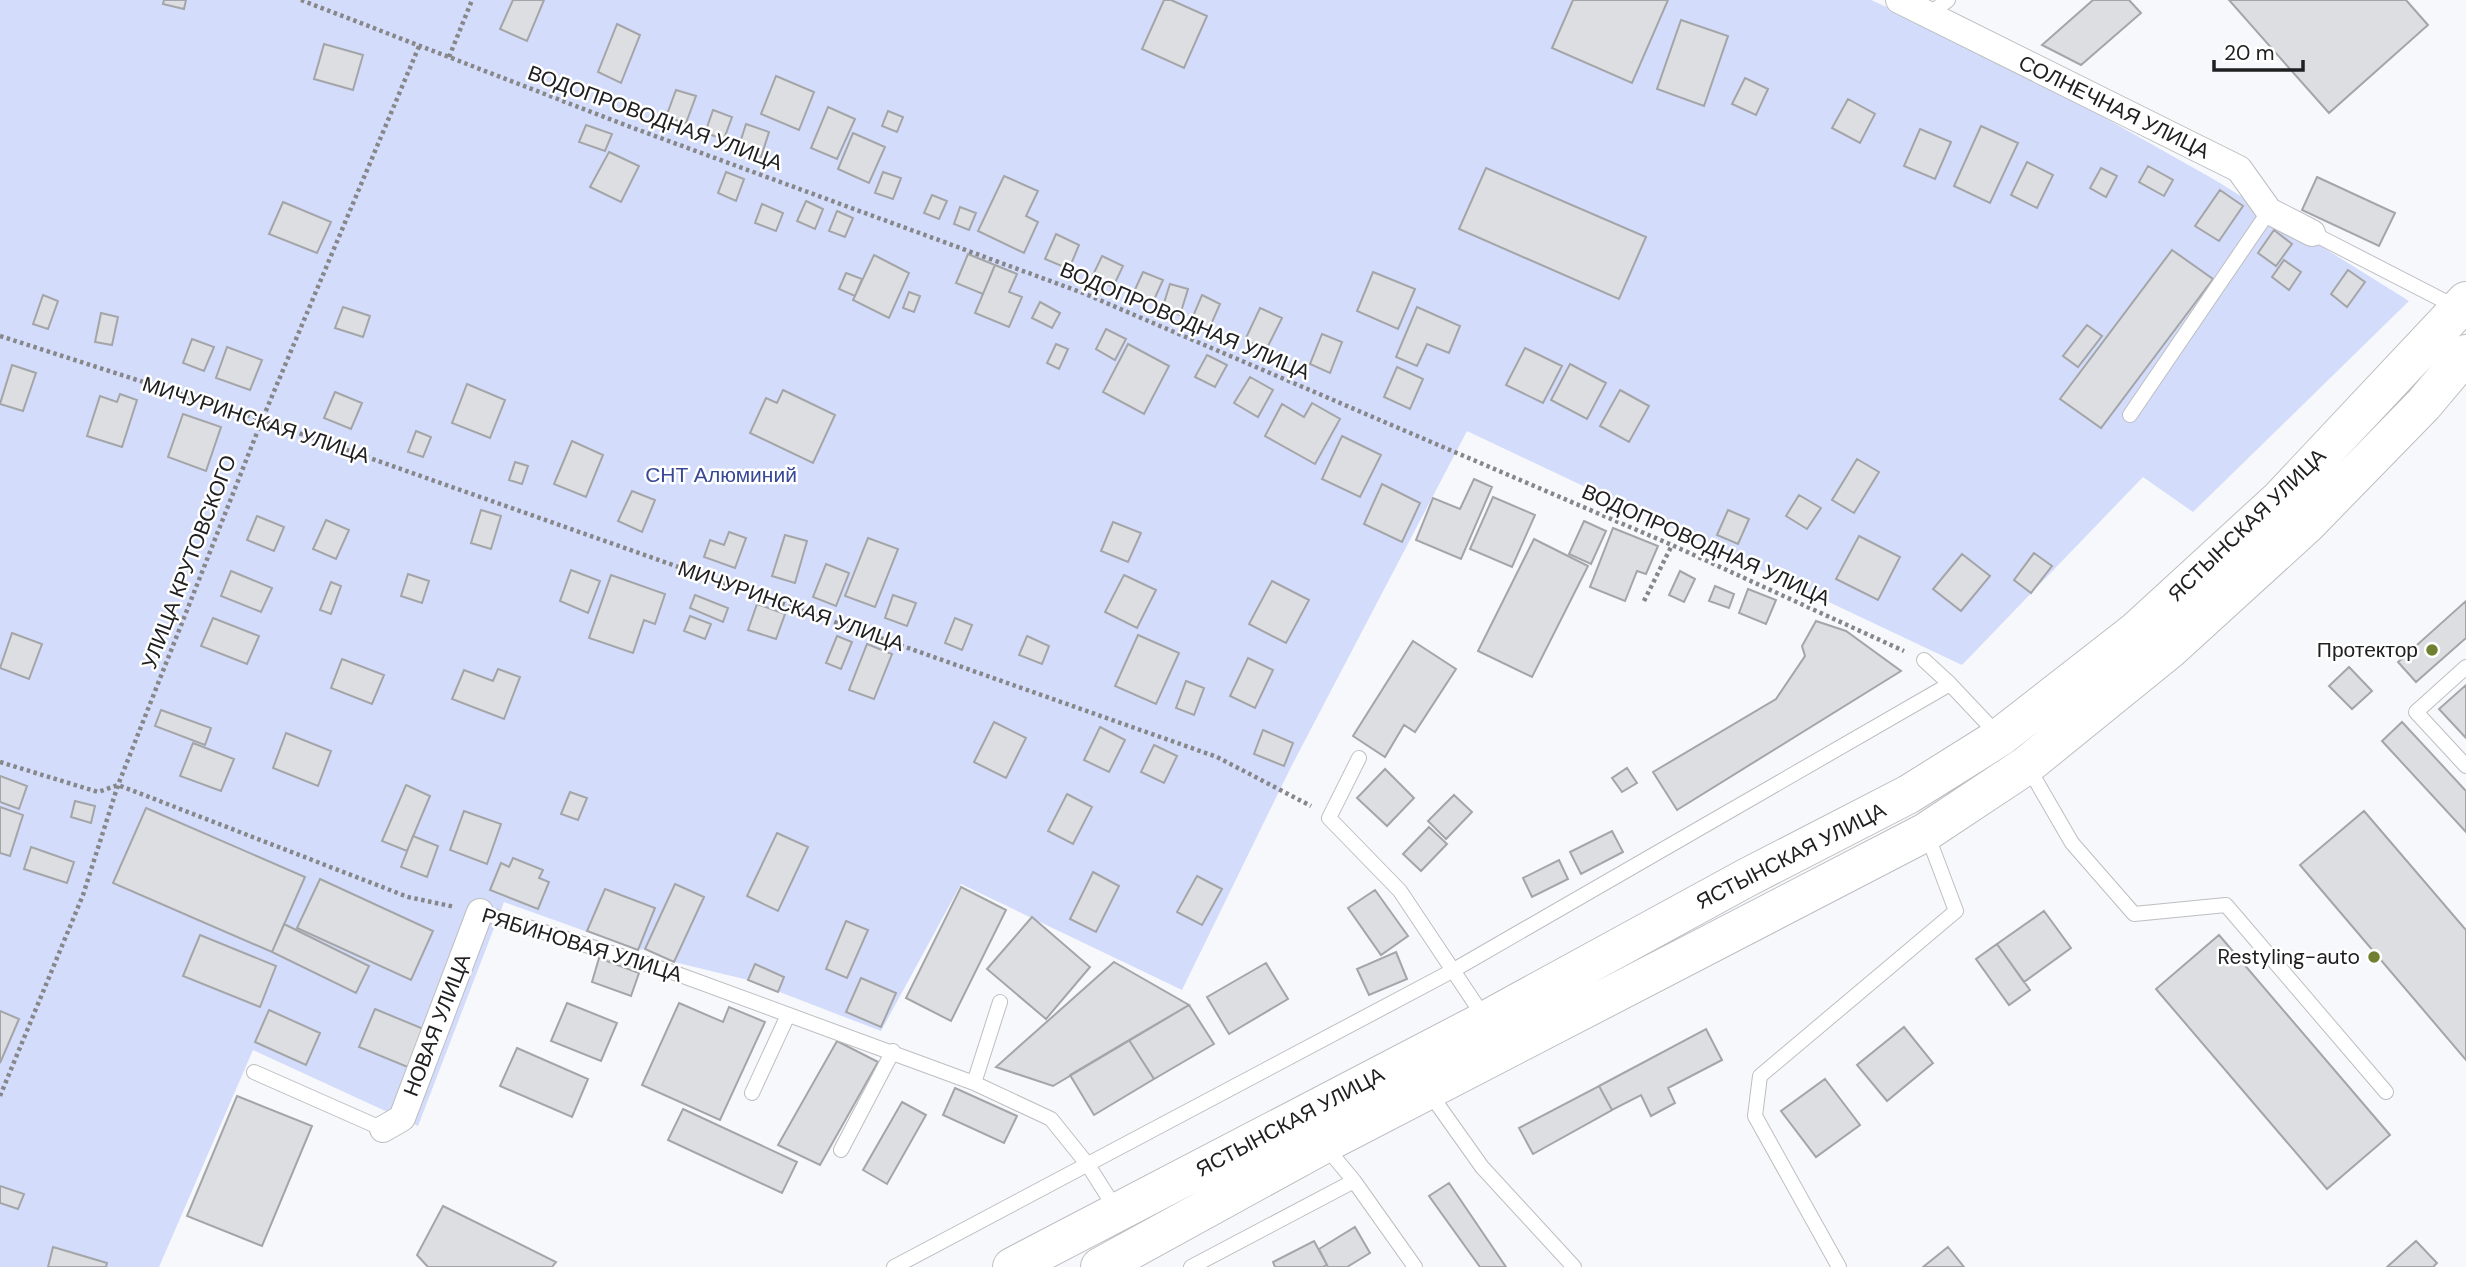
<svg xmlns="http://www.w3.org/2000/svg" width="2466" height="1267" viewBox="0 0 2466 1267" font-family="'DM Sans',sans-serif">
  <rect width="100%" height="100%" fill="#f7f8fb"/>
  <!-- green -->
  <path fill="#d3ddfb" d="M 0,0 L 1871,0 L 1997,57 L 2215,180 L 2409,301 L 2193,512 L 2143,477 L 1962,665 L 1467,431 L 1291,767 L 1182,990 L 961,884 L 881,1031 L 748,980 L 674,962 L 645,949 L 638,950 L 504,902 L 418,1126 L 253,1050 L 159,1267 L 0,1267 Z"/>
  <!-- building -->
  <path fill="#dddee1" stroke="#a4a5a8" stroke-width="2" d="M 164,0 L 186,0 L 184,9 L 163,4 Z
    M 513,0 L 544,0 L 527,41 L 500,29 Z
    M 1164,0 L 1171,0 L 1207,16 L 1184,68 L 1142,49 Z
    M 1573,0 L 1668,0 L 1632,83 L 1552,48 Z
    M 2093,0 L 2129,0 L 2141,13 L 2081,65 L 2042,45 Z
    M 2229,0 L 2406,0 L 2428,25 L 2329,113 Z
    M 1681,20 L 1728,36 L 1704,106 L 1657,89 Z
    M 617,24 L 640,35 L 621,83 L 598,72 Z
    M 324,44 L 363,55 L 353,90 L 314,79 Z
    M 776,76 L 814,92 L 799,130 L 761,114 Z
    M 1745,78 L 1768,89 L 1756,115 L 1732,104 Z
    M 676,90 L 696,96 L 686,123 L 666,117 Z
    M 1848,99 L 1875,114 L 1860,143 L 1832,128 Z
    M 828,107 L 855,119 L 837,159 L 811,148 Z
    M 713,110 L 732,117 L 724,139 L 705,133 Z
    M 888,111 L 903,117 L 897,132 L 882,126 Z
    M 746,124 L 769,132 L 761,157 L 738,149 Z
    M 586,125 L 612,134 L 605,151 L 579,142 Z
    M 1981,126 L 2018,143 L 1990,203 L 1954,186 Z
    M 1920,129 L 1951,142 L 1935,179 L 1904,166 Z
    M 853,133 L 885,147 L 869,183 L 838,169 Z
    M 609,152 L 639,166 L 621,202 L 590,187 Z
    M 2027,162 L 2053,175 L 2037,208 L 2011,195 Z
    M 2148,166 L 2173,180 L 2164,196 L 2139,182 Z
    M 1486,168 L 1646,237 L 1619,299 L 1459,229 Z
    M 2101,168 L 2117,176 L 2106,197 L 2090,188 Z
    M 726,172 L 744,179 L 736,201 L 718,193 Z
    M 883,172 L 901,178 L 893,199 L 875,193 Z
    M 1004,176 L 1038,191 L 1026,216 L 1038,222 L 1024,253 L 978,231 Z
    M 2317,177 L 2395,213 L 2379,246 L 2302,210 Z
    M 2220,190 L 2243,206 L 2219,241 L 2195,226 Z
    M 932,195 L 947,201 L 939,219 L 924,213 Z
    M 806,201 L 823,209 L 815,229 L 797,221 Z
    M 283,202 L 331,222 L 317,253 L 269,234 Z
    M 762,204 L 783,213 L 776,231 L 755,223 Z
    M 960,207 L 976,213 L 969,230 L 954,224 Z
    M 837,211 L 853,218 L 845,237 L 829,231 Z
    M 2274,230 L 2292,244 L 2276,266 L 2258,253 Z
    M 1056,234 L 1079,245 L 1069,269 L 1045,259 Z
    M 2172,250 L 2213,279 L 2101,428 L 2060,399 Z
    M 968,254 L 995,265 L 983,294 L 956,283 Z
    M 874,255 L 909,273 L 889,318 L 853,300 Z
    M 1102,256 L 1123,266 L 1113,287 L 1092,277 Z
    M 2284,260 L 2301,272 L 2289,290 L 2272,277 Z
    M 995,265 L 1017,274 L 1009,292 L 1022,297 L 1009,327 L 975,313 Z
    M 2348,270 L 2365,282 L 2347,307 L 2331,294 Z
    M 1143,272 L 1163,280 L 1153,302 L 1133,294 Z
    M 1373,272 L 1415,289 L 1398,329 L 1357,311 Z
    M 846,273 L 862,279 L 855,296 L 839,289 Z
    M 1170,284 L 1188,289 L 1180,315 L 1162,309 Z
    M 909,292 L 920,296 L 914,312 L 903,308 Z
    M 43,295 L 58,301 L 48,329 L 33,324 Z
    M 1202,295 L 1220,304 L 1209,329 L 1191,321 Z
    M 1040,302 L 1060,313 L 1052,328 L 1032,318 Z
    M 343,307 L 370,316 L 363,337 L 335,328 Z
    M 1417,307 L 1460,326 L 1449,353 L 1427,344 L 1417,366 L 1396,357 Z
    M 1260,308 L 1282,318 L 1266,350 L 1245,340 Z
    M 101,313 L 118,317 L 112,345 L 95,342 Z
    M 2087,325 L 2102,336 L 2078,367 L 2063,356 Z
    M 1106,329 L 1126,339 L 1115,360 L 1096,349 Z
    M 1322,334 L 1342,342 L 1330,373 L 1310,364 Z
    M 192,339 L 214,347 L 204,371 L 183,363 Z
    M 1056,344 L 1068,349 L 1059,369 L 1047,363 Z
    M 1128,344 L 1169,366 L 1144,414 L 1103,392 Z
    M 227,347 L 262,360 L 250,390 L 216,378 Z
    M 1525,348 L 1562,366 L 1543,403 L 1506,385 Z
    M 1207,355 L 1227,365 L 1215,387 L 1195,377 Z
    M 1570,364 L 1606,383 L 1587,419 L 1551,400 Z
    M 12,365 L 36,373 L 23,411 L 0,404 Z
    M 1397,367 L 1423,379 L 1410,409 L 1384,397 Z
    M 1250,377 L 1273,390 L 1258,417 L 1234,403 Z
    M 467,384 L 505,400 L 490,438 L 452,423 Z
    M 783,390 L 835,415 L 813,463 L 750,433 L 766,398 L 777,403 Z
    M 1620,390 L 1649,406 L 1629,442 L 1600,426 Z
    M 335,392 L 362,403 L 351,429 L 324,418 Z
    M 120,394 L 137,400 L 122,447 L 87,436 L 100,396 L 117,402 Z
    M 1312,403 L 1340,419 L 1315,464 L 1265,436 L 1282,404 L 1304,417 Z
    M 183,414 L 221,427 L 206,471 L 168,457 Z
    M 416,431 L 431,437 L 423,457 L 408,452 Z
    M 1342,436 L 1381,455 L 1360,497 L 1322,479 Z
    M 572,441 L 603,455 L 586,497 L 554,484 Z
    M 1857,459 L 1879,472 L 1854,513 L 1832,500 Z
    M 515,462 L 528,466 L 522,484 L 509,480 Z
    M 1474,479 L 1492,487 L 1461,559 L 1416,540 L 1433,498 L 1460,509 Z
    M 1382,484 L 1420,503 L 1402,542 L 1364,524 Z
    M 632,491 L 655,500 L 642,532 L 618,521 Z
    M 1799,495 L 1821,508 L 1807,529 L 1786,516 Z
    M 1493,497 L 1535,515 L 1512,567 L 1470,549 Z
    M 481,510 L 501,516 L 491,549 L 471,543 Z
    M 1728,510 L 1749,519 L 1738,544 L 1717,535 Z
    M 257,516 L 284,527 L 274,551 L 247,540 Z
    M 326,520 L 349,530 L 336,559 L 313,549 Z
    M 1584,521 L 1606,531 L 1591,564 L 1569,554 Z
    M 1113,522 L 1141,533 L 1128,562 L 1101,551 Z
    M 1613,528 L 1658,546 L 1646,574 L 1637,571 L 1625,601 L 1590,587 Z
    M 729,532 L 746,538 L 735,568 L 704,557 L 710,540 L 724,545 Z
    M 785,535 L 807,541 L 795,583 L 772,576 Z
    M 1859,536 L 1900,557 L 1878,600 L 1836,579 Z
    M 868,538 L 898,549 L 875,607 L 845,596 Z
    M 1534,539 L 1588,566 L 1532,677 L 1478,651 Z
    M 2034,553 L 2052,566 L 2031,593 L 2014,580 Z
    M 1962,554 L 1990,576 L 1961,611 L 1933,589 Z
    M 826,564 L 849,573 L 836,606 L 813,597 Z
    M 571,570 L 600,581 L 588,613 L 560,601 Z
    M 231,571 L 272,588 L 261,612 L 221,596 Z
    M 1680,571 L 1695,579 L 1684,602 L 1669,595 Z
    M 408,574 L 429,581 L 422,603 L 401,596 Z
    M 611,575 L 665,594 L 655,624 L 644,620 L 633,653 L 589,638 Z
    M 1124,575 L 1156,590 L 1137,628 L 1105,612 Z
    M 1272,581 L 1309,600 L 1286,643 L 1249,624 Z
    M 331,582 L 341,586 L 331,614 L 320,610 Z
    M 1715,586 L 1734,594 L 1729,608 L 1709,601 Z
    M 1748,589 L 1776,600 L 1766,624 L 1739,613 Z
    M 695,595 L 728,608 L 723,622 L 690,608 Z
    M 893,595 L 916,603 L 907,626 L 885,618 Z
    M 2466,601 L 2466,638 L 2416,682 L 2398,662 Z
    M 757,604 L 785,614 L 776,639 L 748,630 Z
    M 690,616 L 711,624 L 705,639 L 684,631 Z
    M 213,618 L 259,636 L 247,664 L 201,646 Z
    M 955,618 L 972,625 L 962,650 L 945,643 Z
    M 1816,621 L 1846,631 L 1901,671 L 1677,810 L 1653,772 L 1776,699 L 1805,656 L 1802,646 Z
    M 12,633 L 42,644 L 29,679 L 0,668 Z
    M 1138,635 L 1179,653 L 1156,704 L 1115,686 Z
    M 837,636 L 852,642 L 841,669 L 826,663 Z
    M 1027,636 L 1049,646 L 1042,664 L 1019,655 Z
    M 1413,641 L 1456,669 L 1415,732 L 1404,725 L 1385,757 L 1353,736 Z
    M 867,644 L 892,654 L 874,699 L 849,690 Z
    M 1248,658 L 1273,670 L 1255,708 L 1230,696 Z
    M 342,659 L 384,675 L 372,704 L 331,688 Z
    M 2349,667 L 2372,691 L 2352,709 L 2329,686 Z
    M 498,669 L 520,677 L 504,719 L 452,699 L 464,670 L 493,681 Z
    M 1186,681 L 1204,688 L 1194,715 L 1176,708 Z
    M 2466,685 L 2466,738 L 2439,709 Z
    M 161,710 L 211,728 L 205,745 L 155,726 Z
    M 994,722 L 1026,738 L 1006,778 L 974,762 Z
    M 2402,722 L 2466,791 L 2466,832 L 2382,741 Z
    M 1100,727 L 1125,740 L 1109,772 L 1084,760 Z
    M 1263,730 L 1293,743 L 1284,766 L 1254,754 Z
    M 286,733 L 331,751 L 318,786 L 273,768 Z
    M 193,743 L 234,759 L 221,791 L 180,776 Z
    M 1154,745 L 1177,756 L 1164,783 L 1141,772 Z
    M 1627,768 L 1637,783 L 1622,792 L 1612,778 Z
    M 1385,769 L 1414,798 L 1387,826 L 1357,798 Z
    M 0,776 L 27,786 L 19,809 L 0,802 Z
    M 406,785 L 430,796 L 407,851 L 382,841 Z
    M 570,792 L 587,798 L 578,820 L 561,814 Z
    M 1067,794 L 1092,807 L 1073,844 L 1048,831 Z
    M 1454,795 L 1472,812 L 1446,839 L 1428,821 Z
    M 75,801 L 95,806 L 91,823 L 71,817 Z
    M 0,807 L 23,815 L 10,856 L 0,853 Z
    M 146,808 L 305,877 L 272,952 L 113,883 Z
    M 464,811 L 501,824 L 487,864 L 450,850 Z
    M 2364,811 L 2466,930 L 2466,1060 L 2300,865 Z
    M 1429,827 L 1447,844 L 1421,871 L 1403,854 Z
    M 1612,831 L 1623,852 L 1581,874 L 1570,852 Z
    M 777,833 L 808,847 L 778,911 L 747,896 Z
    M 413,836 L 438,846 L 427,877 L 401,867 Z
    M 31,847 L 74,862 L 67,883 L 24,869 Z
    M 513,858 L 543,870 L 539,878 L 549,882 L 538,909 L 490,890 L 501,863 L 509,867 Z
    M 1559,860 L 1568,879 L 1532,897 L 1523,878 Z
    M 1093,872 L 1119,886 L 1096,932 L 1070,919 Z
    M 1197,876 L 1222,889 L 1202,925 L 1177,912 Z
    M 320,879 L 433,931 L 411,980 L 297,928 Z
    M 675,884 L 704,897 L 674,962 L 645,949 Z
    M 961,887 L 1006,910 L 951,1021 L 906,998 Z
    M 605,889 L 655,908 L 638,950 L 587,931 Z
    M 1375,890 L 1408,936 L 1381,955 L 1348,908 Z
    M 2044,911 L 2071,948 L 2024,982 L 1997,944 Z
    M 1032,917 L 1090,967 L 1046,1019 L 987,969 Z
    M 846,921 L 868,930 L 847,978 L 826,969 Z
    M 284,924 L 369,966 L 356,993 L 272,952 Z
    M 200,935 L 276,966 L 260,1007 L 183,976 Z
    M 2219,935 L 2390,1135 L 2327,1189 L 2156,989 Z
    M 1997,944 L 2030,990 L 2009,1005 L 1976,959 Z
    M 1396,952 L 1407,979 L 1369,995 L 1357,969 Z
    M 599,958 L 639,973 L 631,996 L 592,982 Z
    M 1114,962 L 1189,1005 L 1053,1086 L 996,1067 Z
    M 1266,963 L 1288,999 L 1229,1034 L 1207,997 Z
    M 755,964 L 784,977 L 778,992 L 748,980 Z
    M 861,978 L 896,993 L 881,1027 L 846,1012 Z
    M 567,1003 L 617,1023 L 601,1061 L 551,1041 Z
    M 679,1003 L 723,1022 L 729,1007 L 765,1022 L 720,1120 L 642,1085 Z
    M 1189,1005 L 1214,1044 L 1154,1079 L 1129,1040 Z
    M 375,1009 L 426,1030 L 410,1068 L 359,1047 Z
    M 269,1010 L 320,1033 L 306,1065 L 255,1042 Z
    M 0,1011 L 19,1019 L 0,1063 Z
    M 1904,1027 L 1933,1063 L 1887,1101 L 1857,1065 Z
    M 1706,1029 L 1722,1060 L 1668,1088 L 1675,1103 L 1651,1116 L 1641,1095 L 1612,1110 L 1599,1086 Z
    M 1129,1040 L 1154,1079 L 1094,1115 L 1070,1075 Z
    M 837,1041 L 878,1062 L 820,1165 L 778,1145 Z
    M 517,1048 L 588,1079 L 572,1117 L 500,1086 Z
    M 1825,1079 L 1860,1125 L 1816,1157 L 1781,1111 Z
    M 1599,1086 L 1612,1110 L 1533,1154 L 1519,1128 Z
    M 955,1088 L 1017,1116 L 1004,1143 L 943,1115 Z
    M 237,1096 L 312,1126 L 262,1246 L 187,1216 Z
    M 902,1102 L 926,1115 L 887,1184 L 863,1170 Z
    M 683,1109 L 797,1162 L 782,1193 L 668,1140 Z
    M 1449,1183 L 1506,1267 L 1480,1267 L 1429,1196 Z
    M 0,1186 L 24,1194 L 18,1209 L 0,1203 Z
    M 443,1206 L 556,1262 L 552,1267 L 428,1267 L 417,1255 Z
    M 1355,1227 L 1370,1253 L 1347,1267 L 1328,1267 L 1319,1249 Z
    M 1314,1241 L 1327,1265 L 1323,1267 L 1275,1267 L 1273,1262 Z
    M 2416,1241 L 2437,1263 L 2433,1267 L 2387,1267 Z
    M 53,1247 L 107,1263 L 106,1267 L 48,1267 Z
    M 1948,1247 L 1964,1267 L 1923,1267 Z"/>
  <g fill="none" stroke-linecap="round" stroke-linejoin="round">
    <defs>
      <path id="service" d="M 1929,14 L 1948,0
        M 2312,233 L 2458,308
        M 2130,415 L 2269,211
        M 1924,660 L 1950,684 L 1999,736
        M 2466,667 L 2416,712 L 2466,766
        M 1359,758 L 1329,818 L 1400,891 L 1486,1020
        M 2028,767 L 2072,843 L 2134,914 L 2226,905 L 2386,1092
        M 480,912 L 672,972 L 974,1083 L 1051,1119 L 1088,1165 L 1117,1211
        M 254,1072 L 383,1129
        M 974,1083 L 1000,1002
        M 1428,1091 L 1482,1167 L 1574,1267
        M 752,1093 L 788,1015
        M 1325,1146 L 1354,1181 L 1415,1267
        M 841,1150 L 893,1051
        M 894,1267 L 1452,971 L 1950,684
        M 1191,1267 L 1354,1181
        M 1839,1267 L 1755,1116 L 1760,1076 L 1956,911 L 1927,834"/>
      <path id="minor" d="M 1899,0 L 2239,169 L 2269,211 L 2312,233
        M 383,1129 L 402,1118 L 480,912"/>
      <path id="primary" d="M 1012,1267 L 1486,1020 L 1746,878 L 1909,794 L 2000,737 L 2136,631 L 2280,499 L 2466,301
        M 1100,1267 L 1324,1144 L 1926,832 L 2027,765 L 2170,649 L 2306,525 L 2424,404 L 2466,354"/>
    </defs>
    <!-- service casing -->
    <use href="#service" stroke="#bdbec1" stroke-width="16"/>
    <!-- minor casing -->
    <use href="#minor" stroke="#bdbec1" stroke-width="28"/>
    <!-- primary casing -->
    <use href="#primary" stroke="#bdbec1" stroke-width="40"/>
    <!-- path -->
    <path stroke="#87878a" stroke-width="4.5" stroke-dasharray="3.5 3.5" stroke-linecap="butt" d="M 301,0 L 625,125 L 1083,293 L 1672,545 L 1904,651
      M 449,57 L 472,0
      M 0,336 L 262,420 L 1217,757 L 1311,806
      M 1644,601 L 1672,545
      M 0,762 L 98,792 L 118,785 L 408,897 L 455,907
      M 0,1096 L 83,895 L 118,785 L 262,420 L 420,44"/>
    <!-- service -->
    <use href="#service" stroke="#fff" stroke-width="14"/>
    <!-- minor -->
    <use href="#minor" stroke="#fff" stroke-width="26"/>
    <!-- primary -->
    <use href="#primary" stroke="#fff" stroke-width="38"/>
  </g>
  <!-- markers -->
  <g fill="#6f8131" stroke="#fff" stroke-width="2.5">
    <circle cx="2432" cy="650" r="7"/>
    <circle cx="2374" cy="957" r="7"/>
  </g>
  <g text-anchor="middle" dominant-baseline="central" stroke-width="5" stroke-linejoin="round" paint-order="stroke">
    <!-- street labels -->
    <g font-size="21" fill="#202022" stroke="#fff">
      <text transform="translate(2114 107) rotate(26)">СОЛНЕЧНАЯ УЛИЦА</text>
      <text transform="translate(655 118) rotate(20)">ВОДОПРОВОДНАЯ УЛИЦА</text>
      <text transform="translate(1185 321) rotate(23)">ВОДОПРОВОДНАЯ УЛИЦА</text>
      <text transform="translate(256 420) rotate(18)">МИЧУРИНСКАЯ УЛИЦА</text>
      <text transform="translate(2247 525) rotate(-44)">ЯСТЫНСКАЯ УЛИЦА</text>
      <text transform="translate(1706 545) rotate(24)">ВОДОПРОВОДНАЯ УЛИЦА</text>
      <text transform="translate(189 562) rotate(-69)">УЛИЦА КРУТОВСКОГО</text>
      <text transform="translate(791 606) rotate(19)">МИЧУРИНСКАЯ УЛИЦА</text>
      <text transform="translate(1791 856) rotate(-27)">ЯСТЫНСКАЯ УЛИЦА</text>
      <text transform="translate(582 945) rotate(17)">РЯБИНОВАЯ УЛИЦА</text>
      <text transform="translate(437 1025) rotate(-69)">НОВАЯ УЛИЦА</text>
      <text transform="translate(1290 1122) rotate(-28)">ЯСТЫНСКАЯ УЛИЦА</text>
    </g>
    <!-- park labels -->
    <g font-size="21" fill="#374896" stroke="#fff">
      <text x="721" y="475">СНТ Алюминий</text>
    </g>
    <!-- poi labels -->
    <g font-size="21" fill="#202022" stroke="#fff" text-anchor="end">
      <text x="2418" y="650">Протектор</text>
      <text x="2360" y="957">Restyling-auto</text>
    </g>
  </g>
  <!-- scale -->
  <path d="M2214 60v10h89v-10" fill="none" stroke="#202022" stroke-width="3.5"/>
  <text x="2224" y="60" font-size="21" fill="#202022" stroke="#ffffff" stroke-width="5" paint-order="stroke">20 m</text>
</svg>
